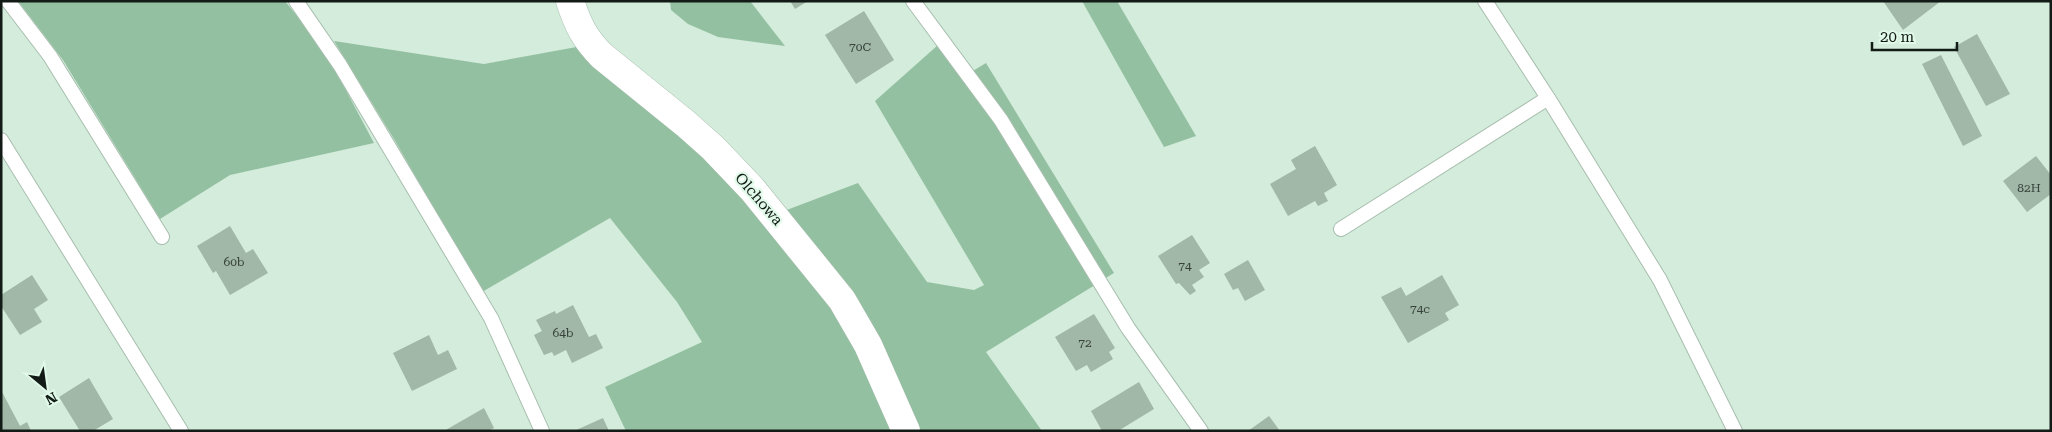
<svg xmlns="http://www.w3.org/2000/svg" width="2052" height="432" viewBox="0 0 2052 432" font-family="'Roboto Serif',serif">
  <rect width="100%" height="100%" fill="#d4ecdb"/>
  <!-- green -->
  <path fill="#94c0a2" d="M 18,1 L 285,1 L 325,51 L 374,143 L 230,175 L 160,219 L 63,60 Z
    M 670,1 L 750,1 L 785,46 L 718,37 L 688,24 L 671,10 Z
    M 1082,1 L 1117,1 L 1196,136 L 1164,147 Z
    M 334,41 L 484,64 L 582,46 L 784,211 L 858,183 L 927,282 L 974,290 L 984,285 L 875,101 L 938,45 L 998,123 L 1095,285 L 986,352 L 1042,431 L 626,431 L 605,387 L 702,342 L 677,302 L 610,218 L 482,292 L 394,139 Z
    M 986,63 L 1114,273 L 1104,279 L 971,72 Z"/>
  <!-- building -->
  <path fill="#a1b7a7" d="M 790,1 L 808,1 L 795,9 Z
    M 1883,1 L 1941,1 L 1903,30 Z
    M 864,11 L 894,60 L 856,84 L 825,35 Z
    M 1977,34 L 2010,94 L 1986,106 L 1954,47 Z
    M 1941,55 L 1982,136 L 1963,146 L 1922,64 Z
    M 1315,146 L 1337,185 L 1324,193 L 1328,201 L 1318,206 L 1315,201 L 1288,216 L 1270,184 L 1296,169 L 1291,160 Z
    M 2036,156 L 2051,175 L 2051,194 L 2027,212 L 2003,181 Z
    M 230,226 L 246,253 L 253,249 L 268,273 L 230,295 L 216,271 L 213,273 L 197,246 Z
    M 1192,235 L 1210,263 L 1199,270 L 1204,277 L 1192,285 L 1196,291 L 1190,295 L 1179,283 L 1176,284 L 1158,256 Z
    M 1248,260 L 1265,290 L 1245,301 L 1238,288 L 1233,290 L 1224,274 Z
    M 32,275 L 48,300 L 34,309 L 42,322 L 20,335 L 1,306 L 1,295 Z
    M 1442,275 L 1459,305 L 1445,313 L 1449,320 L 1408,343 L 1381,297 L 1401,287 L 1406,296 Z
    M 573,305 L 589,337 L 596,334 L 603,348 L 572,363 L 566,350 L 554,356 L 552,352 L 544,355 L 534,335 L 542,331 L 536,320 L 555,311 L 556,314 Z
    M 1094,314 L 1115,348 L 1109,352 L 1113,359 L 1091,372 L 1087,365 L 1076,371 L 1055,337 Z
    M 429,335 L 438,355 L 448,350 L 457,369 L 412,391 L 393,353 Z
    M 89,378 L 113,419 L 93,431 L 80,431 L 59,397 Z
    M 1139,382 L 1154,409 L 1118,431 L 1102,431 L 1091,411 Z
    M 1,390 L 20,426 L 27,422 L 31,431 L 1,431 Z
    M 484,408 L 494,428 L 488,431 L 444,431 Z
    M 1269,416 L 1280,431 L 1248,431 Z
    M 603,418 L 609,431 L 574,431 Z"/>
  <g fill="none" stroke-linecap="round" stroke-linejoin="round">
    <defs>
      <path id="lane" d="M 8,1 L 50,56 L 162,237
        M 296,1 L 340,65 L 491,318 L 542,431
        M 913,1 L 1001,120 L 1128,328 L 1201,431
        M 1485,1 L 1548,98 L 1660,280 L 1735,431
        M 1,140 L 181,431
        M 1341,229 L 1548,98"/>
      <path id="street" d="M 570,1 C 578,25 584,38 602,56 L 686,124 L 713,148 L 752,189 L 842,300 L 868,345 L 906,431"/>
    </defs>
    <!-- lane casing -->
    <use href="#lane" stroke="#a7beae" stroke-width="16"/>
    <!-- street casing -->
    <use href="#street" stroke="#a7beae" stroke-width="29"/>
    <!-- lane -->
    <use href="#lane" stroke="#fff" stroke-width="14"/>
    <!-- street -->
    <use href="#street" stroke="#fff" stroke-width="28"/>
  </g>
  <g text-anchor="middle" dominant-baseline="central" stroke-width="4.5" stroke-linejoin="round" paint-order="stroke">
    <!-- number labels -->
    <g font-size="12" fill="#36423a">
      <text x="860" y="47">70C</text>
      <text x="2029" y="188">82H</text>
      <text x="234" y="262">60b</text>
      <text x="1185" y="266">74</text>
      <text x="1420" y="309">74c</text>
      <text x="563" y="333">64b</text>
      <text x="1085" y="343">72</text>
    </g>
    <!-- street labels -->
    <g font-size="15" fill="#131b16" stroke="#e1f9e8">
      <text transform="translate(759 199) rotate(49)">Olchowa</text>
    </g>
  </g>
  <!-- border -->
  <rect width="2052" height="432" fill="none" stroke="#131b16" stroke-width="5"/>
  <!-- north arrow -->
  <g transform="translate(45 387) rotate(151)" stroke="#e1f9e8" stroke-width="4" paint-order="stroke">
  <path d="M0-4L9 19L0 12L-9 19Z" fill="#131b16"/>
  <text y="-8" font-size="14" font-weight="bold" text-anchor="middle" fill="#131b16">N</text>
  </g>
  <!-- scale -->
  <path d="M1872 42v8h85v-8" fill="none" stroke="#131b16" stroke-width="2.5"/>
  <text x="1880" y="42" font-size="15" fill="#131b16" stroke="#e1f9e8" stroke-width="4" paint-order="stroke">20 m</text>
</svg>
